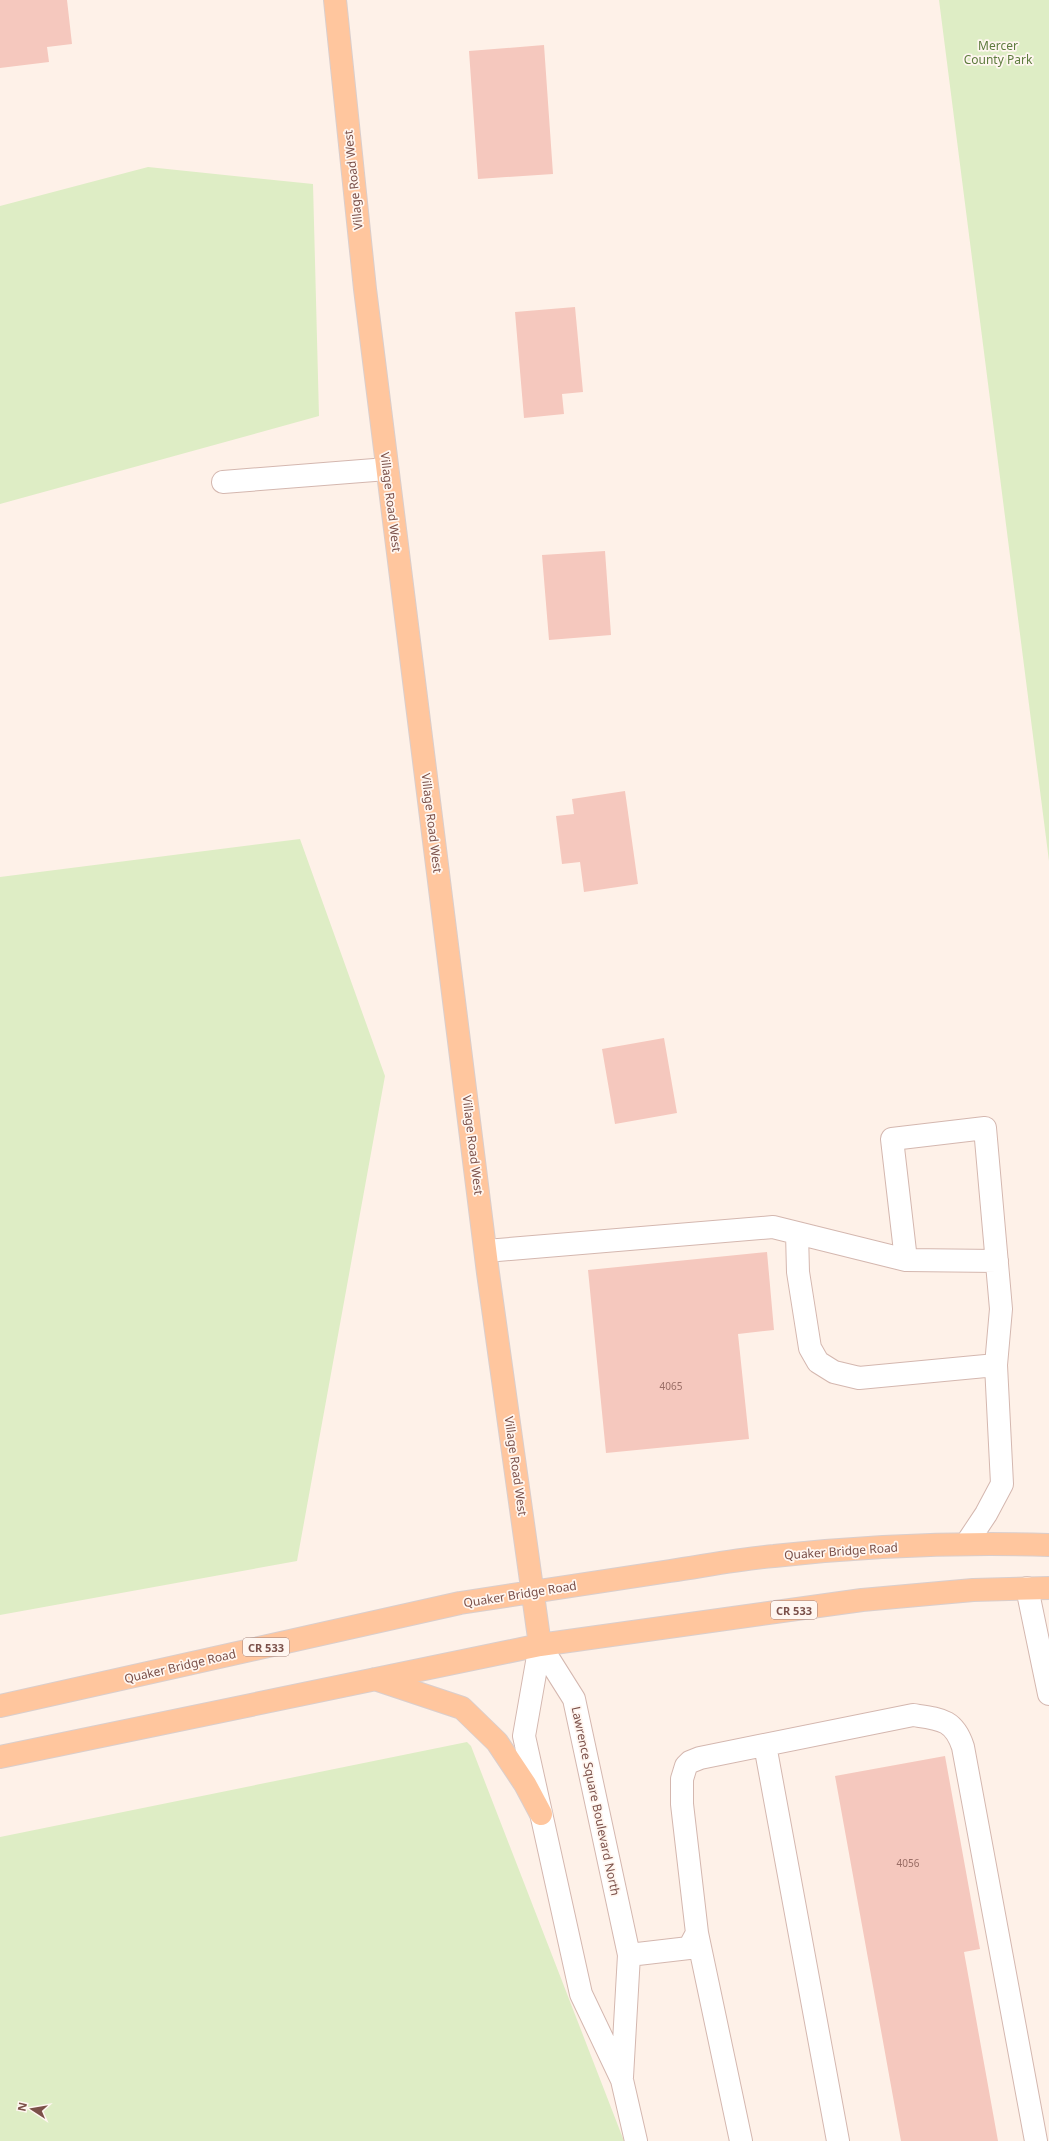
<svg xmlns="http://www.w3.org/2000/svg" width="1049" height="2141" viewBox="0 0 1049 2141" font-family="'Noto Sans',sans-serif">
  <rect width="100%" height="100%" fill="#fef1e8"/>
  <!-- green -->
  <path fill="#deedc5" d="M 939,0 L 1049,0 L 1049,861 Z
    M 148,167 L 313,184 L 319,416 L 0,504 L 0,206 Z
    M 300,839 L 385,1076 L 297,1561 L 0,1615 L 0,877 Z
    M 467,1742 L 471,1746 L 624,2141 L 0,2141 L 0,1837 Z"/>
  <!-- building -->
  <path fill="#f5c8be" d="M 0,0 L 67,0 L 72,44 L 47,47 L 49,62 L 0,68 Z
    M 544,45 L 553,174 L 478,179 L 469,51 Z
    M 575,307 L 583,392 L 562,394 L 564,414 L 524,418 L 515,312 Z
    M 605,551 L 611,635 L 549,640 L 542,555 Z
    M 625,791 L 638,884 L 584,892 L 580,862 L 562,864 L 556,816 L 574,814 L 572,799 Z
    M 664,1038 L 677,1113 L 615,1124 L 602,1049 Z
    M 767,1252 L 774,1330 L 738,1334 L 749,1439 L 606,1453 L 588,1270 Z
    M 945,1756 L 980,1949 L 964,1952 L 998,2141 L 901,2141 L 835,1776 Z"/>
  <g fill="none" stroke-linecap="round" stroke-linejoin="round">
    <defs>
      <path id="minor" d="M 223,482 L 387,469
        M 797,1233 L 798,1272 L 810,1348 L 818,1362 L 834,1372 L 859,1378 L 996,1365
        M 486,1251 L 773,1227 L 906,1260 L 997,1261
        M 906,1260 L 892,1139 L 985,1128 L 1001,1309 L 996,1365 L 1002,1484 L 986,1514 L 966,1544
        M 1027,1588 L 1049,1694
        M 540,1645 L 524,1736 L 581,1994 L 622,2080 L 636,2141
        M 540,1645 L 574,1699 L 629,1955 L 622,2077
        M 765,1745 L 838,2141
        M 697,1933 L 741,2141
        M 629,1955 L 689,1948 L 697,1933 L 682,1804 L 682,1779 L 686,1766 L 690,1762 L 700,1758 L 913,1715 C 940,1719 954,1719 963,1747 L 1036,2141"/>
      <path id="major" d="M 335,0 L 365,289 L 488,1273 L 540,1645
        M 375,1679 L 462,1708 L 497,1742 L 525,1784 L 541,1814
        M 0,1706 L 460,1603 C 530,1592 600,1582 670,1571 C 704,1566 739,1559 774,1556 C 866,1546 957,1542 1049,1545
        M 0,1757 L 540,1645 L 862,1600 L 973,1590 L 1049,1588"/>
    </defs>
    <!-- minor casing -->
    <use href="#minor" stroke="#d4b7af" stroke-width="24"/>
    <!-- major casing -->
    <use href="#major" stroke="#dacecc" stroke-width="24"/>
    <!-- minor -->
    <use href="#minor" stroke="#fff" stroke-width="22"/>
    <!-- major -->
    <use href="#major" stroke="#ffc69e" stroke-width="22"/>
  </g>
  <g text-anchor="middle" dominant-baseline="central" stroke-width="3.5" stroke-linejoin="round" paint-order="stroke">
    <!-- number labels -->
    <g font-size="10" fill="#9a6e66">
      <text x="671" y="1386">4065</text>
      <text x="908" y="1863">4056</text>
    </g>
    <!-- shield labels -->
    <g fill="#fff6f0" stroke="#a3827b" stroke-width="1">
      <rect x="771" y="1601" width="46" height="18" rx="3"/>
      <rect x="243" y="1638" width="46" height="18" rx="3"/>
    </g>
    <g font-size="11" font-weight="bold" fill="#7b5049">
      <text x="794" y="1610">CR 533</text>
      <text x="266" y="1647">CR 533</text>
    </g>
    <!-- park labels -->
    <g font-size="12" fill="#5d7b3d" stroke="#fff6f0">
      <text x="998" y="45">Mercer<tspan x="998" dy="14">County Park</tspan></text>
    </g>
    <!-- street labels -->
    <g font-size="12" fill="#7b5049" stroke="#fff6f0">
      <text transform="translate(353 180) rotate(-96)">Village Road West</text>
      <text transform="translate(391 502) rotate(83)">Village Road West</text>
      <text transform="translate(432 823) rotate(83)">Village Road West</text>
      <text transform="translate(473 1145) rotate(83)">Village Road West</text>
      <text transform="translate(516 1466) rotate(82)">Village Road West</text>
      <text transform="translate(841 1551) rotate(-4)">Quaker Bridge Road</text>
      <text transform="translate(520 1594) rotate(-9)">Quaker Bridge Road</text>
      <text transform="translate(180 1666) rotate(-13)">Quaker Bridge Road</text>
      <text transform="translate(596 1801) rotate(78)">Lawrence Square Boulevard North</text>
    </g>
  </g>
  <!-- north arrow -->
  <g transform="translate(32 2109) rotate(282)" stroke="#fff6f0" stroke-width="3" paint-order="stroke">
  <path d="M0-3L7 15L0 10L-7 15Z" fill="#7b5049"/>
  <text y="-6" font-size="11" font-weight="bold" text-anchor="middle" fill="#7b5049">N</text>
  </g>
</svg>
